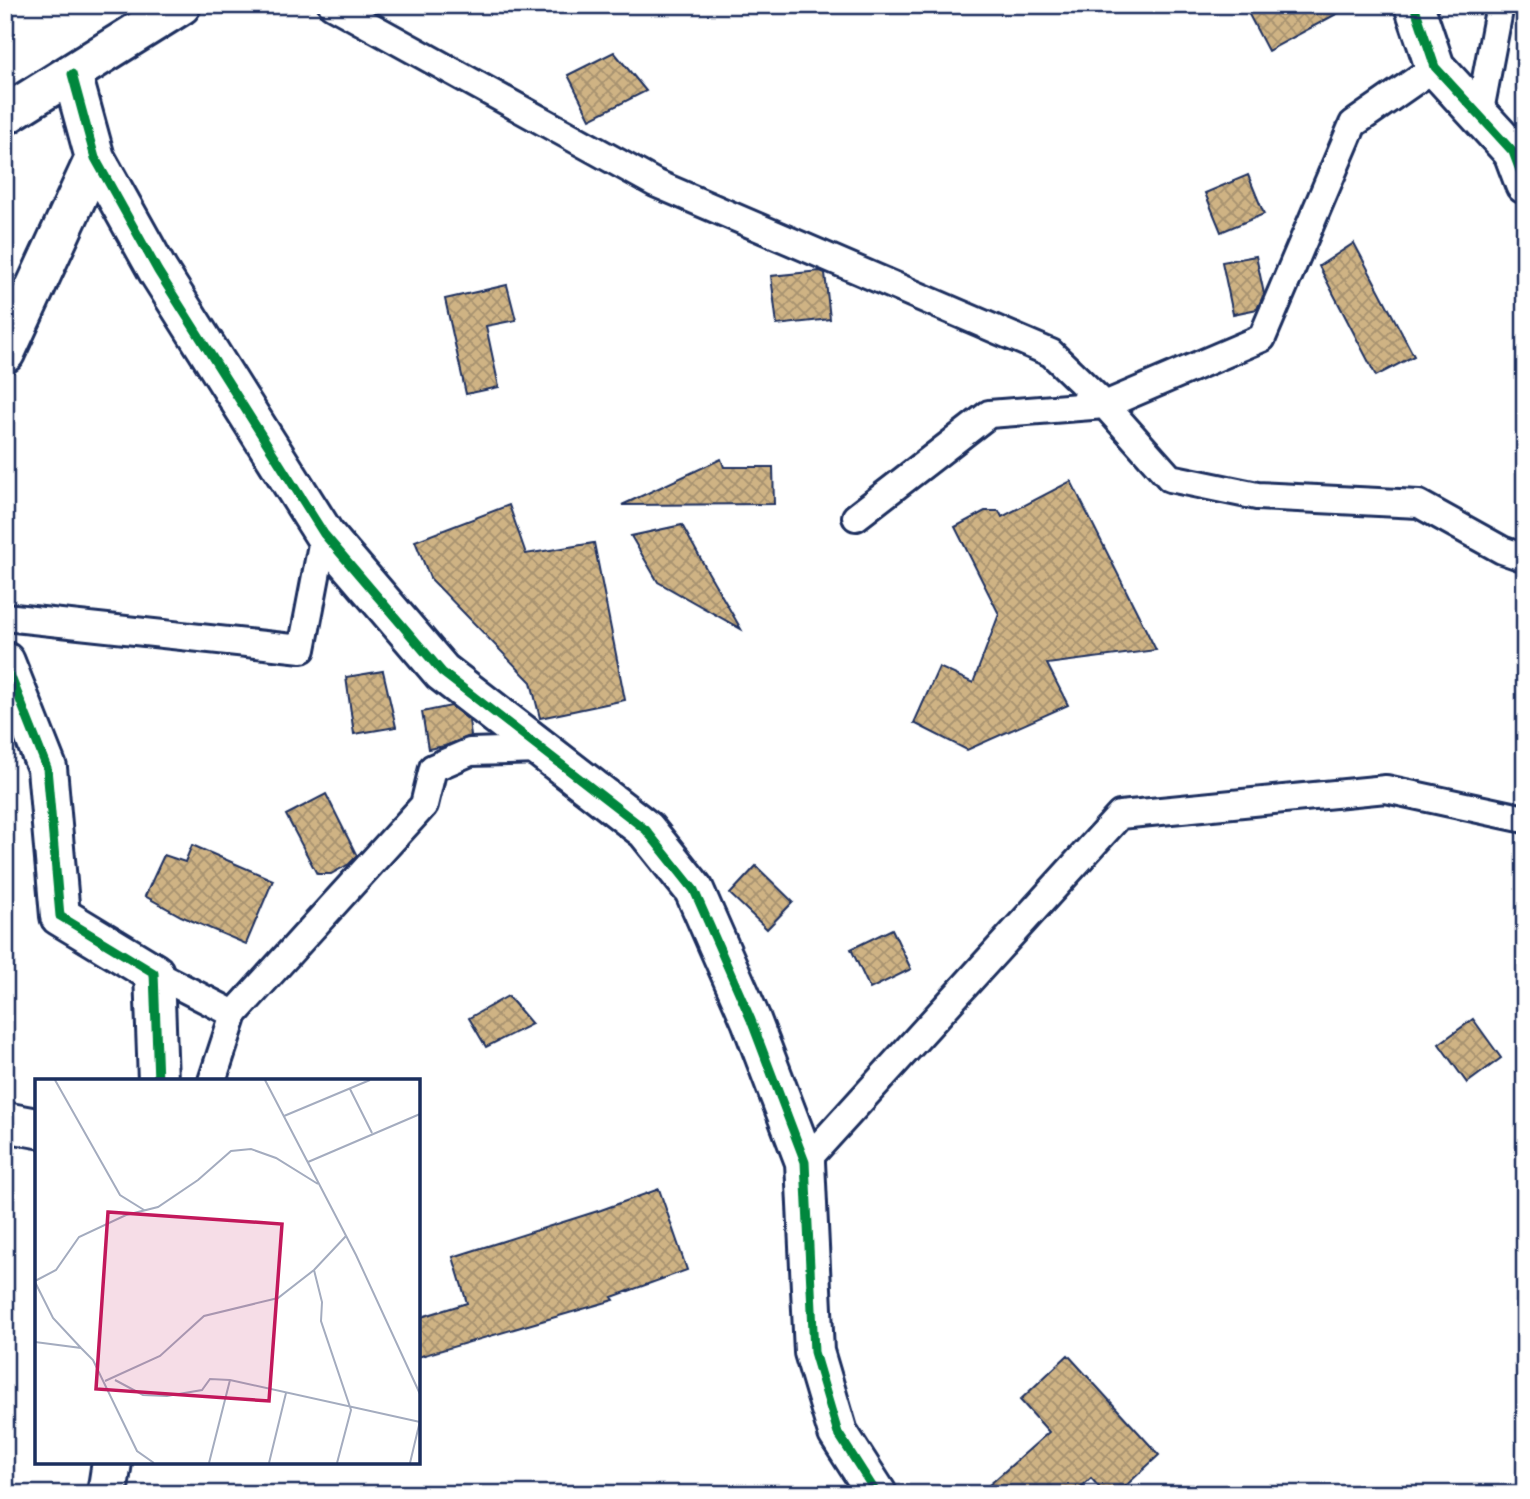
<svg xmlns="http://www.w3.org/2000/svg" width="1530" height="1499" viewBox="0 0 1530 1499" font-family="Pangolin,sans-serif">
  <defs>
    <pattern id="building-cross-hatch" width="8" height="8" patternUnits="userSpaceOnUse" patternTransform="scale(1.75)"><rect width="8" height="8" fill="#cfb384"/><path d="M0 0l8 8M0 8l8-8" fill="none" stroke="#a7926f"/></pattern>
  </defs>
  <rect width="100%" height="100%" fill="#fff"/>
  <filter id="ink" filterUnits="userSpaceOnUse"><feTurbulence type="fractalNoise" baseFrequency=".0143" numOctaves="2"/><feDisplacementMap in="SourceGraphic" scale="14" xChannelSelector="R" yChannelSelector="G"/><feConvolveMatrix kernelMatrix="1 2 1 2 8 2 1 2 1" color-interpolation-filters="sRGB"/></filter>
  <g filter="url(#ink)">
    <!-- building -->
    <path fill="url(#building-cross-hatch)" stroke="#1b2f5e" stroke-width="2" d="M 1244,5 L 1353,5 L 1268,51 Z
      M 614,52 L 646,91 L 590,119 L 568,75 Z
      M 1248,175 L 1264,214 L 1221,232 L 1205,193 Z
      M 1354,243 L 1414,356 L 1376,376 L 1319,266 Z
      M 1256,256 L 1264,294 L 1257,309 L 1233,314 L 1222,262 Z
      M 820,271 L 825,273 L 830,319 L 777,325 L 771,276 Z
      M 507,285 L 516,320 L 486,326 L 499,387 L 466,394 L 445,299 Z
      M 721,459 L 724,467 L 773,467 L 774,504 L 622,505 Z
      M 1071,481 L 1156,650 L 1047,664 L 1068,705 L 967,750 L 914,723 L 939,667 L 973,683 L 999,614 L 955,527 L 985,511 L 999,511 L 1002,517 Z
      M 509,505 L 526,554 L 594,543 L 625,700 L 540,718 L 531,682 L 430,578 L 415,541 Z
      M 682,525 L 708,572 L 741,629 L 658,582 L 631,536 Z
      M 383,671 L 396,727 L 354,734 L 346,677 Z
      M 451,706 L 469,720 L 471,736 L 445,746 L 428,749 L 422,712 Z
      M 326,794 L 357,856 L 349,864 L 331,874 L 317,874 L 286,815 Z
      M 192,845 L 273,880 L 246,944 L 181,916 L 145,896 L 164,855 L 185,862 Z
      M 756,866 L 793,902 L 767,929 L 730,894 Z
      M 892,929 L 911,969 L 870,989 L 851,949 Z
      M 508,996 L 532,1024 L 486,1047 L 469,1018 Z
      M 1473,1019 L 1501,1058 L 1467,1083 L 1439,1044 Z
      M 659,1189 L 687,1270 L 612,1297 L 614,1300 L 418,1357 L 418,1318 L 467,1303 L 453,1257 L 601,1210 Z
      M 1068,1355 L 1159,1455 L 1117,1494 L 1105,1494 L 1091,1478 L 1074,1494 L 979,1494 L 1049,1432 L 1020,1400 Z"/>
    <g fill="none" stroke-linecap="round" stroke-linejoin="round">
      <defs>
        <path id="lane" d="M 332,5 L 655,183 L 1051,353 L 1105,405 L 1170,478 L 1257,496 L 1419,504 L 1502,550 L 1525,558
          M 1479,116 L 1500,5
          M 856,517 L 989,414 L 1105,405 L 1262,338 L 1353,124 L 1435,67
          M 5,617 L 302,649 L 324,534
          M 154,973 L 234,1014 L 212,1081
          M 234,1014 L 424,805 L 433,768 L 470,752 L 540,750
          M 805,1162 L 1120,815 L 1386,789 L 1525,819"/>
        <path id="street" d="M 1414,5 L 1435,67 L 1513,152 L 1525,184
          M 72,74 L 95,158 L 158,271 L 324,534 L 442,672 L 646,830 L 694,890 L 751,1020 L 805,1162 L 814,1352 L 838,1433 L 877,1494
          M 5,115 L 181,5
          M 5,353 L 95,158
          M 5,662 L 47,768 L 60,916 L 154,973 L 158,1081
          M 5,1122 L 37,1128
          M 107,1494 L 112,1462"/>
      </defs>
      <!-- lane casing -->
      <use href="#lane" stroke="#1b2f5e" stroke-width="32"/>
      <!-- street casing -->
      <use href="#street" stroke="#1b2f5e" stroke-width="44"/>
      <!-- lane -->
      <use href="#lane" stroke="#fff" stroke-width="26"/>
      <!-- street -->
      <use href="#street" stroke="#fff" stroke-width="38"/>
      <defs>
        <path id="cycleway" d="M 1414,5 L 1435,67 L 1513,152 L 1525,184
          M 72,74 L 95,158 L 158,271 L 324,534 L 442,672 L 646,830 L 694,890 L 751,1020 L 805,1162 L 814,1352 L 838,1433 L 877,1494
          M 5,662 L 47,768 L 60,916 L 154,973 L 158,1081"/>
      </defs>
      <!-- cycleway casing -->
      <use href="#cycleway" stroke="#fff" stroke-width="13"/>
      <!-- cycleway -->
      <use href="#cycleway" stroke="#00873e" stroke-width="9"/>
    </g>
  </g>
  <!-- overview -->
  <g transform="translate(35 1079)">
    <rect width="385" height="385" fill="#fff"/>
    <path fill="none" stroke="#a4acbf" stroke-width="2" d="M 20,1 L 85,116 L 109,131M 230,1 L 321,176 L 385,315M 315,10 L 337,54M 249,37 L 335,1M 273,83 L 385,35M 279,191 L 287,223 L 286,242 L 316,331 L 302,384M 0,202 L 21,191 L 44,158 L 91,136 L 123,128 L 163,101 L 196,72 L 216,70 L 241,79 L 283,105M 0,203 L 18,239 L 46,269M 0,263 L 46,269 L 58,281 L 102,372 L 119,384M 80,301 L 108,316 L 132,317 L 167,311 L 175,300 L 195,301 L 385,343M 70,302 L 125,277 L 169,237 L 243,219 L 279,191 L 311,157M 174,384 L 195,301M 234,384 L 251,314M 375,384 L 385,342"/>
    <path fill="#c2185b" fill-opacity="0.15" stroke="#c2185b" stroke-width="3.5" d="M 73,133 L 247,145 L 234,322 L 61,310 Z"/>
    <rect width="385" height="385" fill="none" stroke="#1b2f5e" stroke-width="3.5"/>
  </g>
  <!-- margin -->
  <rect width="1530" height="1499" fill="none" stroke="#fff" stroke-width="28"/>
  <rect x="14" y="14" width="1502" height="1471" fill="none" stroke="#1b2f5e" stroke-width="2.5" filter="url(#ink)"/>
</svg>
